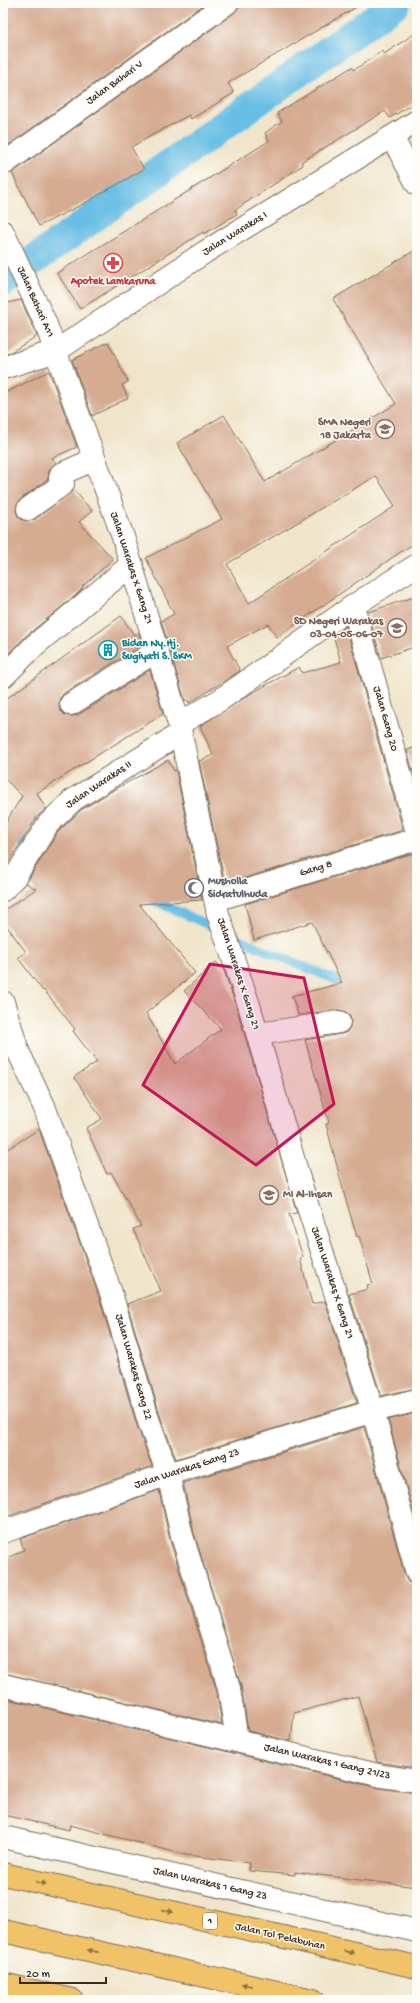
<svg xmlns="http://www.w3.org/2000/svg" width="420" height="2003" viewBox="0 0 420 2003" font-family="'Gochi Hand',sans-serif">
  <rect width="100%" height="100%" fill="#fdfcf7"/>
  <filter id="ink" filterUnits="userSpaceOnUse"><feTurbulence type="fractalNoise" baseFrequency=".025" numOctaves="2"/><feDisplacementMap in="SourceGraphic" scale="8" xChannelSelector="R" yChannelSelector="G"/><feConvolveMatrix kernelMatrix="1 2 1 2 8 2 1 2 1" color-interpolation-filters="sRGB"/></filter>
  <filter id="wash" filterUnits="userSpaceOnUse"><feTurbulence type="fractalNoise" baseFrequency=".012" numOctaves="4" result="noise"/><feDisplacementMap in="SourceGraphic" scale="16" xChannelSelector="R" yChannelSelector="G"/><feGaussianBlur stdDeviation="0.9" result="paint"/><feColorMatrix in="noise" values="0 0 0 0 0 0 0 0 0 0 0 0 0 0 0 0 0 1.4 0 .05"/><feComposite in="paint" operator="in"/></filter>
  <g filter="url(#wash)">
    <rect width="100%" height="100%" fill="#f0e5ca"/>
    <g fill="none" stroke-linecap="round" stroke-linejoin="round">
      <!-- stream -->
      <path stroke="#67bee4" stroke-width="9" d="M 3,833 L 56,857
        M 148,898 L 264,950 L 353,987"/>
      <!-- canal -->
      <path stroke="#67bee4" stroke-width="30" d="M 3,282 L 396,3"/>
    </g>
    <g id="blocks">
      <!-- building -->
      <path fill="#d5ab91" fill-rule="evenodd" d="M 3,3 L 206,3 L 3,149 Z
        M 239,3 L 363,3 L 228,83 L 234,93 L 191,119 L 189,115 L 131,147 L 144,169 L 85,203 L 39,226 L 12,173 L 234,13 L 238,8 Z
        M 417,32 L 417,101 L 390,118 L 385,111 L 301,162 L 303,165 L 235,210 L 237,214 L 204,234 L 203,232 L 80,309 L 57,273 L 269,141 L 265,133 L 282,121 L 277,113 L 352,67 L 354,70 L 382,51 L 384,54 Z
        M 417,249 L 417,542 L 402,551 L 277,637 L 268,624 L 227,646 L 240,671 L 189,703 L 187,699 L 185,701 L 161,621 L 174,614 L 146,558 L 222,519 L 177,443 L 224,415 L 265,482 L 396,404 L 333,299 ZM 376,476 L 395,506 L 249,603 L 227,564 Z
        M 21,300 L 37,336 L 11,352 L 3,355 L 3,304 Z
        M 108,342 L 128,382 L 122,385 L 128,398 L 92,416 L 72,360 Z
        M 49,371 L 77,447 L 52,458 L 56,463 L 49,471 L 48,479 L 21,499 L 17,504 L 16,511 L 18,516 L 22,520 L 30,521 L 35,519 L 74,490 L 92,511 L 79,522 L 113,559 L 82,587 L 83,588 L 74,597 L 26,636 L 3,659 L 3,394 Z
        M 417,596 L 417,646 L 381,658 L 368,612 Z
        M 121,616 L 134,635 L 139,633 L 142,645 L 64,693 L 60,698 L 59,705 L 60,710 L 65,715 L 72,716 L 78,715 L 150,670 L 163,714 L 37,793 L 46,809 L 37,817 L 3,871 L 3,827 L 22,796 L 3,777 L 3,701 Z
        M 346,626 L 403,830 L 225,884 L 199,761 L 213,755 L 200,726 L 252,693 L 299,667 L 302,673 L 341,662 L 333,635 Z
        M 417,747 L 417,786 L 407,750 Z
        M 168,760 L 174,771 L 176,770 L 202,900 L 139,904 L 195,973 L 146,1013 L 175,1064 L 221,1029 L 184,991 L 216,962 L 224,970 L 237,1009 L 297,1213 L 289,1214 L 303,1257 L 300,1258 L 312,1304 L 325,1301 L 357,1403 L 176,1459 L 161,1418 L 127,1304 L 161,1291 L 133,1229 L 141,1226 L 111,1172 L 107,1174 L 86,1128 L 102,1119 L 74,1077 L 97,1062 L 73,1031 L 75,1029 L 44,990 L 43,991 L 18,958 L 26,952 L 3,921 L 3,911 L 36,889 L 26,883 L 58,832 L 81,810 L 112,791 Z
        M 417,852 L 417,1388 L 381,1396 L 349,1294 L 368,1289 L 367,1285 L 373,1284 L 359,1236 L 357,1237 L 345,1197 L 326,1124 L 329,1123 L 305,1040 L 341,1034 L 347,1032 L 350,1027 L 351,1020 L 349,1014 L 344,1011 L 338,1010 L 298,1015 L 292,996 L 342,983 L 312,922 L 254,940 L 245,904 Z
        M 39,1129 L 99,1297 L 137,1426 L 152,1466 L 9,1516 L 3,1502 L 3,1152 Z
        M 417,1413 L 417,1525 L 388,1420 Z
        M 364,1427 L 405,1576 L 408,1582 L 417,1585 L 417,1768 L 377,1762 L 358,1696 L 294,1713 L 291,1741 L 248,1731 L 241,1686 L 194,1533 L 183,1483 Z
        M 159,1490 L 170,1540 L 217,1692 L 222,1725 L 3,1673 L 3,1560 L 24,1550 L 20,1539 Z
        M 3,1698 L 379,1788 L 417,1793 L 417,1887 L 295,1872 L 295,1875 L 249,1871 L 250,1863 L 186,1855 L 70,1825 L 69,1830 L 3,1815 Z"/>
    </g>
  </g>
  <g filter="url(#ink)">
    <use href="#blocks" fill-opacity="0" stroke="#7a6b5a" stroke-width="1"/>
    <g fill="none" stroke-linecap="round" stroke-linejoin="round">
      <defs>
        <path id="minor" d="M 392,137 L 417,184
          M 5,163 L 227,3
          M 3,232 L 45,322 L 123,537 L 179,724 L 218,914 L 249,1005 L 300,1182 L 373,1411 L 417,1573
          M 3,368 L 56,351 L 205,252 L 417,121
          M 28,509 L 63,484 L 60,478 L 61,474 L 95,459
          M 353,606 L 417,832
          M 3,677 L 35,645 L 132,564
          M 71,704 L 157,651
          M 179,724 L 220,700 L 353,606 L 417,565
          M 3,890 L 15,877 L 48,824 L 73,800 L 181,733
          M 215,900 L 417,839
          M 3,1002 L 18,1051 L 44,1106 L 111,1293 L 149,1422 L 168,1474 L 182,1536 L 223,1667 L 229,1689 L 237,1740
          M 258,1034 L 339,1022
          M 3,1532 L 168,1474 L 373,1411 L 417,1400
          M 3,1685 L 382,1776 L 417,1781
          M 3,1837 L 417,1931"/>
        <path id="highway" d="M 3,1874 L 417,1967
          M 3,1931 L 313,2000
          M 3,1984 L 72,2000"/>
      </defs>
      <!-- minor casing -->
      <use href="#minor" stroke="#7a6b5a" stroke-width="24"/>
      <!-- highway casing -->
      <use href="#highway" stroke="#7a6b5a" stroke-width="24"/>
      <!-- minor -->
      <use href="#minor" stroke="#fff" stroke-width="22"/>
      <!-- highway -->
      <use href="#highway" stroke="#f1c369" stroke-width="22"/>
    </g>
    <!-- one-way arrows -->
    <defs><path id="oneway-solid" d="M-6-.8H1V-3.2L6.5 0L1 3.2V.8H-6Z"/></defs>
    <g fill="#8d6f40">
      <use href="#oneway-solid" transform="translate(41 1883) rotate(13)"/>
      <use href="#oneway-solid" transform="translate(168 1911) rotate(13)"/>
      <use href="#oneway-solid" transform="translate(93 1951) rotate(-167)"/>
      <use href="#oneway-solid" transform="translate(349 1952) rotate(13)"/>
      <use href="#oneway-solid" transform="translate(247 1985) rotate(-167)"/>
    </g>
  </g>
  <!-- marked area -->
  <path fill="#c2185b" fill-opacity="0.2" stroke="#c2185b" stroke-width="3" stroke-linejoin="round" d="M 210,964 L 304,978 L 334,1104 L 256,1165 L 143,1085 Z"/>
  <!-- icons -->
  <defs>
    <symbol id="pharmacy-ring" viewBox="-11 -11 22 22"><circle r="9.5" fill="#fdfcf7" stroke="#e0444e" stroke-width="1.5"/><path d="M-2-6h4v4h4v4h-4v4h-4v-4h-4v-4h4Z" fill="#e0444e"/></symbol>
    <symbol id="school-ring" viewBox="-11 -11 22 22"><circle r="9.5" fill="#fdfcf7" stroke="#8d6e63" stroke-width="1.5"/><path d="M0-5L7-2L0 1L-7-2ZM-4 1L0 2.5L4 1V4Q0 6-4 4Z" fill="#8d6e63"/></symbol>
    <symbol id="building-ring" viewBox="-11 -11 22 22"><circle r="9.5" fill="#fdfcf7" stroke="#0f9aa8" stroke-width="1.5"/><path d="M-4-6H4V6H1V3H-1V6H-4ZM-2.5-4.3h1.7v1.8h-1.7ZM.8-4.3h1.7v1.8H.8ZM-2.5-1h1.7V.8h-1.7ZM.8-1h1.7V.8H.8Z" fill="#0f9aa8"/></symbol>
    <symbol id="mosque-ring" viewBox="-11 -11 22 22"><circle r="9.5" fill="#fdfcf7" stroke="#6b7280" stroke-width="1.5"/><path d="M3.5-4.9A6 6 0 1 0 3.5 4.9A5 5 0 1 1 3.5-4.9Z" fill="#6b7280"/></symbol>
  </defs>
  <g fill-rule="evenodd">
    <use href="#pharmacy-ring" x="102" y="252" width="22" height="22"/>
    <use href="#school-ring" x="374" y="418" width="22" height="22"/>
    <use href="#school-ring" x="386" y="617" width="22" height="22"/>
    <use href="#building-ring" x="97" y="639" width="22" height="22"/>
    <use href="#mosque-ring" x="183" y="877" width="22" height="22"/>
    <use href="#school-ring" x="258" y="1184" width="22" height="22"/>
  </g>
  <g text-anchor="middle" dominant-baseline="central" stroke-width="3" stroke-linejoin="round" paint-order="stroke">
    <!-- shield labels -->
    <rect fill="#fdfcf7" stroke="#75695f" stroke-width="1" x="203" y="1913" width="14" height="16" rx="3"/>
    <g font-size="10" font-weight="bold" fill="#3b2a1e">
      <text x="210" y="1921">1</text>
    </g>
    <!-- street labels -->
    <g font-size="11" fill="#3b2a1e" stroke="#fdfcf7">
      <text transform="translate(115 83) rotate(-36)">Jalan Bahari V</text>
      <text transform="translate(235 234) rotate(-32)">Jalan Warakas I</text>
      <text transform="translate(35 302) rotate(66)">Jalan Bahari A11</text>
      <text transform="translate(131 568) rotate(72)">Jalan Warakas X Gang 21</text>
      <text transform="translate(385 719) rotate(74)">Jalan Gang 20</text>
      <text transform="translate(99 785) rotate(-34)">Jalan Warakas II</text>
      <text transform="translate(316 869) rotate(-17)">Gang 8</text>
      <text transform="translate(238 974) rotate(72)">Jalan Warakas X Gang 21</text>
      <text transform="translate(332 1283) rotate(72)">Jalan Warakas X Gang 21</text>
      <text transform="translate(133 1367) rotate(74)">Jalan Warakas Gang 22</text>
      <text transform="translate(187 1469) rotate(-18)">Jalan Warakas Gang 23</text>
      <text transform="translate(327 1762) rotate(13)">Jalan Warakas 1 Gang 21/23</text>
      <text transform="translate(210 1884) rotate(13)">Jalan Warakas 1 Gang 23</text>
      <text transform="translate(280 1937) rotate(13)">Jalan Tol Pelabuhan</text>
    </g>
    <!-- health labels -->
    <g font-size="11" font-weight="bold" fill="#be3a42" stroke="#fdfcf7">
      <text x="113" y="282">Apotek Lamkaruna</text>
    </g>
    <!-- education labels -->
    <g font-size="11" font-weight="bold" fill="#785e54" stroke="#fdfcf7" text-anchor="end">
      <text x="371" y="423">SMA Negeri<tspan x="371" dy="13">18 Jakarta</tspan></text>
      <text x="383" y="622">SD Negeri Warakas<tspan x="383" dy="13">03-04-05-06-07</tspan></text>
      <text x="283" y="1195" text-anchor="start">MI Al-Ihsan</text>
    </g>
    <!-- culture labels -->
    <g font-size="11" font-weight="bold" fill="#0d838f" stroke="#fdfcf7" text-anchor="start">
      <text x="122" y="644">Bidan Ny.Hj.<tspan x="122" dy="13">Sugiyati S. SKM</tspan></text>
    </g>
    <!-- worship labels -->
    <g font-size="11" font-weight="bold" fill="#5b616d" stroke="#fdfcf7" text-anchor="start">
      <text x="208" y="882">Musholla<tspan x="208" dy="13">Sidratulhuda</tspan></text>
    </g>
  </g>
  <!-- margin -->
  <rect width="420" height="2003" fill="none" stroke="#fdfcf7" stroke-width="16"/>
  <!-- scale -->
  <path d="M20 1977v6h86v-6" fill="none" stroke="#3b2a1e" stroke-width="2"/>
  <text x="26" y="1977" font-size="12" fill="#3b2a1e" stroke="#fdfcf7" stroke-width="3" paint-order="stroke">20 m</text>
</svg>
